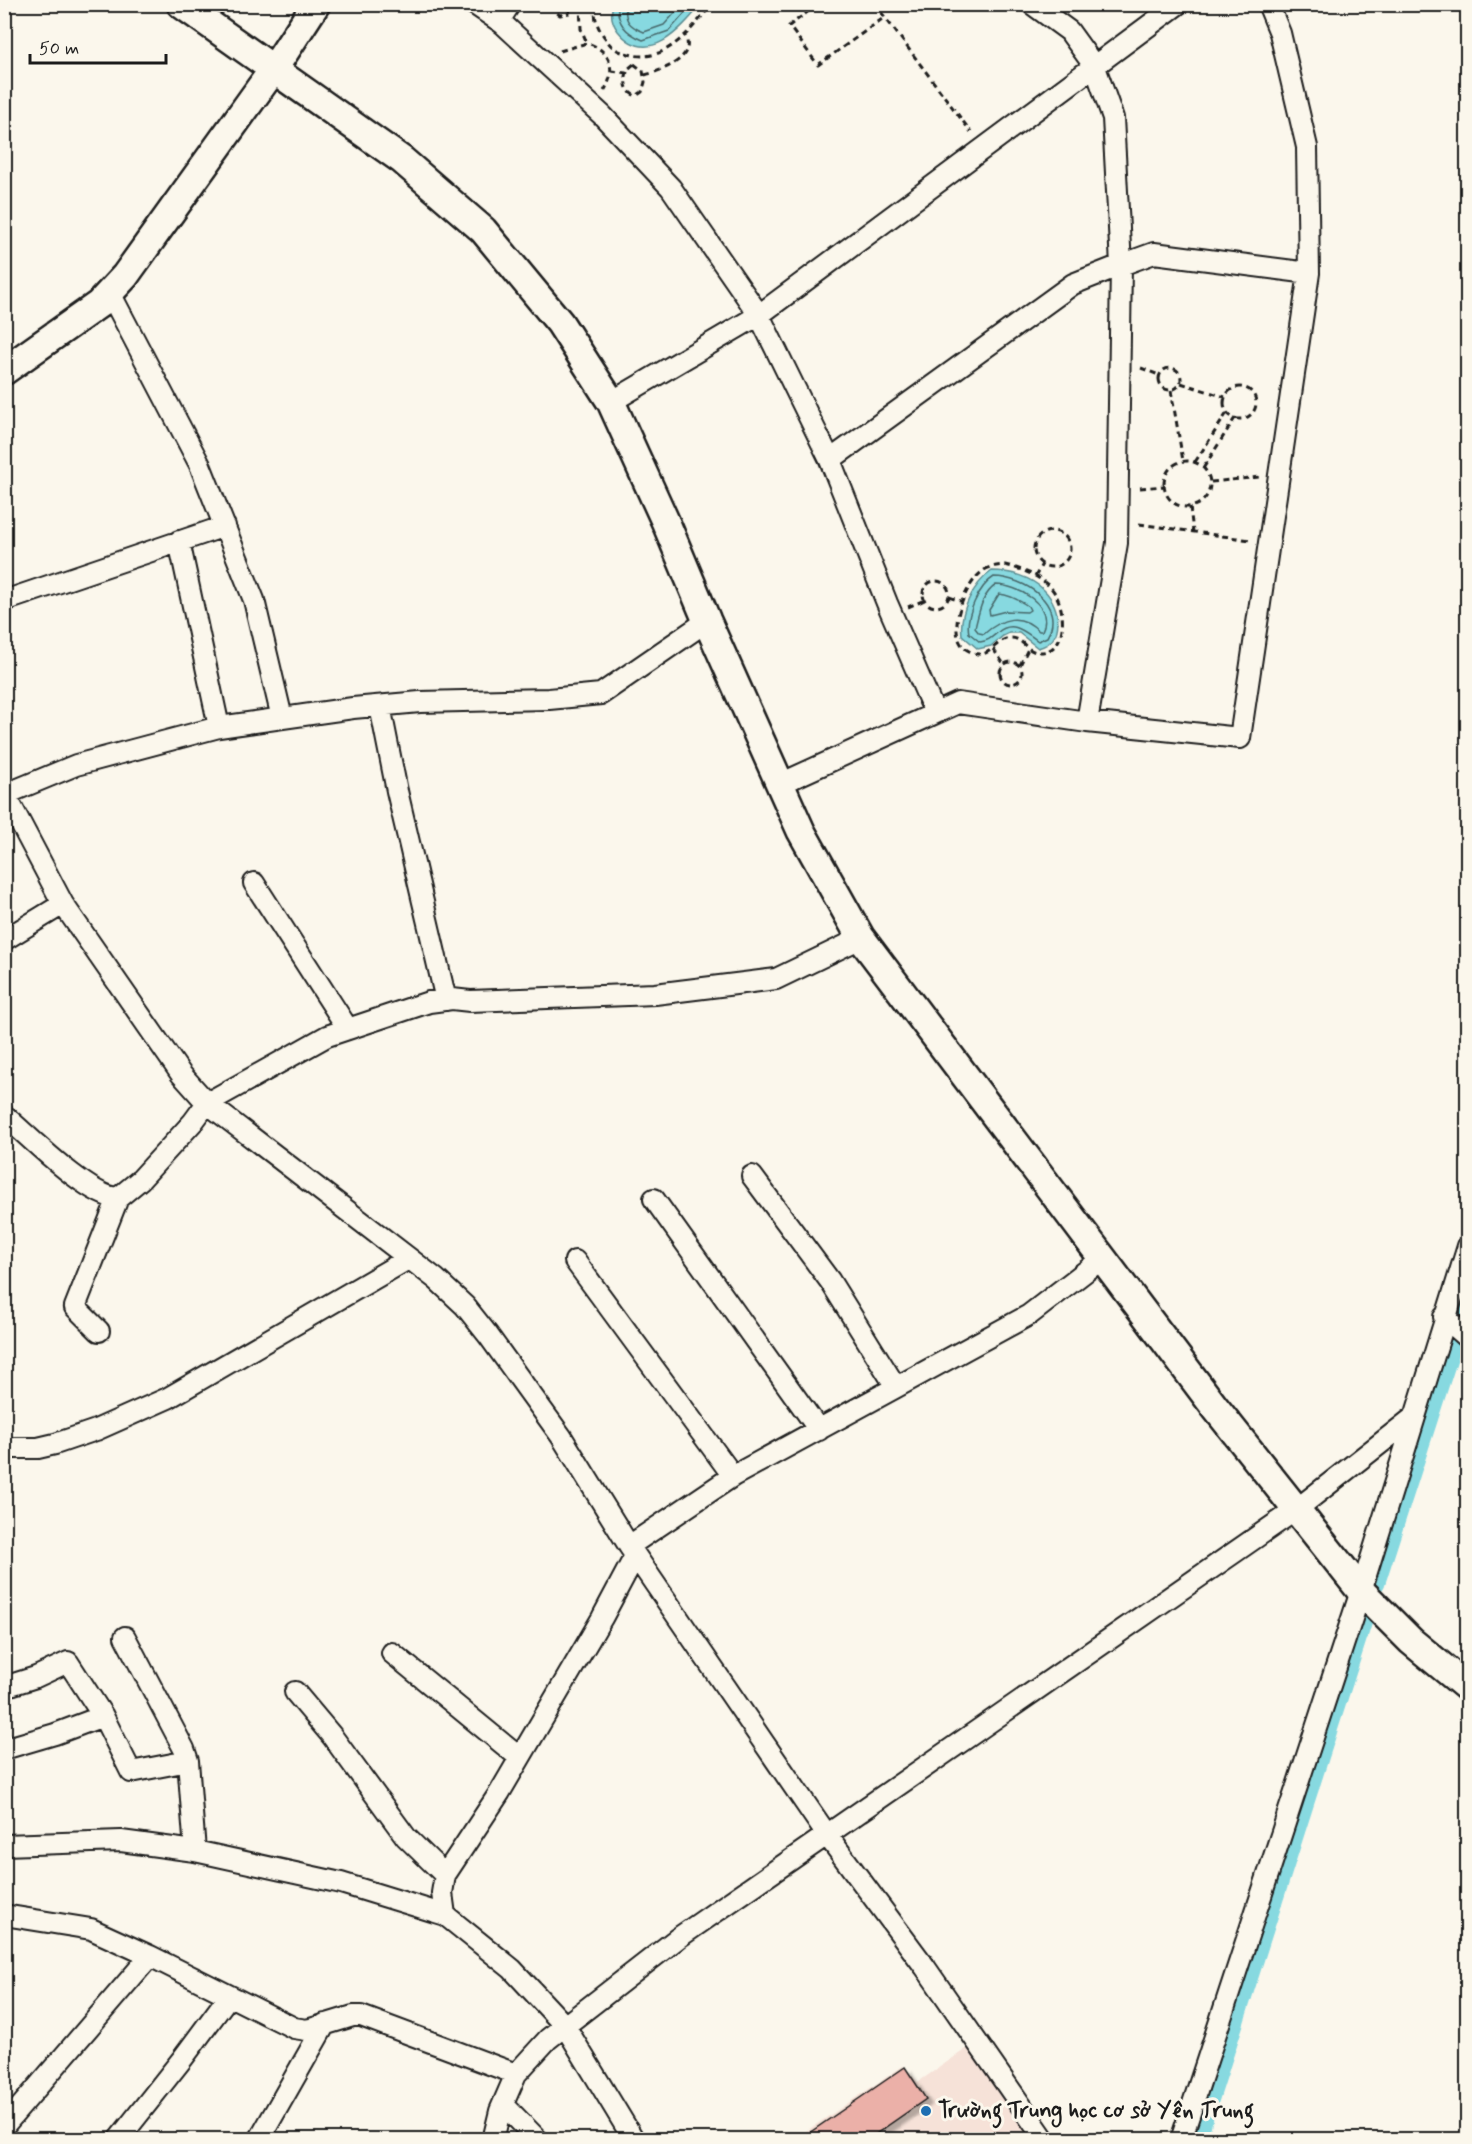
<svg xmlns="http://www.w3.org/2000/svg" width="1472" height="2144" viewBox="0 0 1472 2144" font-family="Mynerve,sans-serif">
  <defs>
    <filter id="shadow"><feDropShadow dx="5.5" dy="5.5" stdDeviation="1.5" flood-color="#0004"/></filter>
  </defs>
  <rect width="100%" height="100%" fill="#fbf7ec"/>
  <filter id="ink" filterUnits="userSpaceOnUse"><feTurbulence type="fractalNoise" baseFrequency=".0167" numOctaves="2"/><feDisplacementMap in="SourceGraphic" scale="12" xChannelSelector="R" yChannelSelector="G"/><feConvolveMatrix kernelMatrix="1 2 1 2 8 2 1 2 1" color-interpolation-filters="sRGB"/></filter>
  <g filter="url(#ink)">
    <!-- built -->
    <path fill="#f6e2d8" d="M 969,2047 L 1037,2140 L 793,2140 L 903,2066 L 918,2082 Z"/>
    <!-- water -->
    <path fill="#87d9e0" stroke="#5c8d92" stroke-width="1.5" d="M 613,5 L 613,4 L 701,5 C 681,29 648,68 618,31 C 612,23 610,14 613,5 Z
      M 992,571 C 1010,571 1031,577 1044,590 C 1061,607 1066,641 1038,648 L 1019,633 L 1009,633 L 1003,636 L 991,646 L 978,649 L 962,635 C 959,612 973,584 992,571 Z"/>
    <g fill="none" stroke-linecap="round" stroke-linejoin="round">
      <!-- shore -->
      <path stroke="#47686a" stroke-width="1.5" d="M 618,4 C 616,23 626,33 643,40 L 669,31 L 693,4
        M 626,4 C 624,21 629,26 644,32 L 664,25 L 683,4
        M 994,577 C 1023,577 1067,604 1047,637 L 1038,641 C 1025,632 1013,619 997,633 C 991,638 988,641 980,642 L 969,633 C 965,616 979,586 994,577 Z
        M 996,585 C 1017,585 1055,605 1042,631 L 1039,631 C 1020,612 1002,618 984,634 L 979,633 L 975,628 C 979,612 982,594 996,585 Z
        M 999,594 C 1010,595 1019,600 1028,606 L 1030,610 L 1027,612 L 1006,611 L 990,615 L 989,610 Z"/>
      <!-- canal -->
      <path stroke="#87d9e0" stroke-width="20" d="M 1462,1314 L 1468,1297
        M 1375,1583 L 1452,1344
        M 1196,2140 L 1364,1616"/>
    </g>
    <!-- building -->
    <path fill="#ebb0a8" stroke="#1c1c1c" stroke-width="1.5" filter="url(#shadow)" d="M 905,2067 L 926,2099 L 867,2140 L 799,2140 Z"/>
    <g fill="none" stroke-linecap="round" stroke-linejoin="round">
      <defs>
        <path id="street" d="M 474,4 L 502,23 L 602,115 L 671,188 L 759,315 L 830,460 L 887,603 L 935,713
          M 1032,4 L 1069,31 L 1095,67 L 1113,118 L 1121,265 L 1117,543 L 1087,722
          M 499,21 L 510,4
          M 110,293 L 200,465 L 254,600 L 282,718
          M 611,402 L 759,315 L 1178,4
          M 830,460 L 1073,284 L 1121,265 L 1154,253 L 1309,273
          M 179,541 L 219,727
          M 4,601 L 225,526
          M 380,706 L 397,791 L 446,1000
          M 780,784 L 958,703 L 1087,722 L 1240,738 L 1309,273 L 1307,147 L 1280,33 L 1268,4
          M 4,792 L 63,904 L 181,1074 L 207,1103 L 436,1279 L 465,1306 L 488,1335 L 561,1436 L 629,1546 L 827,1835 L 925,1967 L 1045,2140
          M 6,794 L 76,765 L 219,727 L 353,708 L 420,702 L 549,699 L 601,694 L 707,621
          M 254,883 L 348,1029
          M 4,940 L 63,904
          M 4,1115 C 27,1135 90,1198 118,1198 L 141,1179 L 193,1122 L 207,1103 L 327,1036 L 429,1002 L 452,999 L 470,1001 L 655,994 L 776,979 L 861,938
          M 752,1176 L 830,1281 L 896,1387
          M 654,1199 L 819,1430
          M 575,1261 L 733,1476
          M 1444,1317 L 1468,1338
          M 99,1331 L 75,1307 L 118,1198
          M 4,1448 L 38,1448 L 55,1444 L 96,1430 L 168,1398 L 408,1259
          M 629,1546 L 733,1476 L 1029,1315 L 1103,1258
          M 125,1637 L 184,1749 L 188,1761 L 195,1851
          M 392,1653 L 520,1758
          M 4,1687 L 36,1677 L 68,1662 L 103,1716 L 131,1772 L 188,1761
          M 295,1692 L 332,1736 L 406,1837 L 445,1875
          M 4,1749 L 55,1734 L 103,1716
          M 4,1845 L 121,1841 L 195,1851 L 341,1883 L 445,1915
          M 4,1915 L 91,1929 L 150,1956 L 294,2028 L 307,2030 L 353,2016 L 361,2016 L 516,2074
          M 503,2104 L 538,2140
          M 4,2126 L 150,1956
          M 118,2140 L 183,2058 L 229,1996
          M 259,2140 L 325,2024
          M 493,2140 L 500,2111 L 516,2074 L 548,2039 L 678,1938 L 1297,1509 L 1414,1417
          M 634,2140 L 565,2026 L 512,1969 L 445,1915 L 442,1893 L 445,1875 L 500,1792 L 602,1618 L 635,1556
          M 1181,2140 L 1361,1591 L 1468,1246"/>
        <path id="secondary" d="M 181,4 L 402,160 L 483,230 L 560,323 L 611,402 L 666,523 L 707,621 L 801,831 L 861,938 L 1214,1406 L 1361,1591 L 1411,1641 L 1468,1688
          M 4,371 L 99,304 L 125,276 L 273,70 L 316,4"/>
      </defs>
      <!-- street casing -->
      <use href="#street" stroke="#1c1c1c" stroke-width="24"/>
      <!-- secondary casing -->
      <use href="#secondary" stroke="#1c1c1c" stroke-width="32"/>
      <!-- path -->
      <path stroke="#1c1c1c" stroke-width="3" stroke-dasharray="6 4.5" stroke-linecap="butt" d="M 552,4 L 556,12 L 560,15 L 569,13 L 572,4
        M 580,4 L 581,29 L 587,43
        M 596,4 C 593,18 598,29 606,39 C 611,48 619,52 629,54 C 665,65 692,29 712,4
        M 818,4 L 789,26 L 818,65 L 885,17
        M 875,4 L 971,132
        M 560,51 L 587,43 C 611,50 617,71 604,91
        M 634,64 L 643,71 L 645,82 L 642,92 L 636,96 C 624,91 624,80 628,69 Z
        M 611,71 L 626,73
        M 645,75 C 661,71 697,58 685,36
        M1159 379a11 11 0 1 1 22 0a11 11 0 1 1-22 0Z
        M 1141,368 L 1159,375
        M 1181,383 L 1225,397
        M1224 403a16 16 0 1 1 32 0a16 16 0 1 1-32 0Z
        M 1171,390 L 1183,461
        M1164 484a23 23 0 1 1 46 0a23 23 0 1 1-46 0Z
        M 1195,462 L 1227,413
        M 1204,467 L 1235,418
        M 1211,482 L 1260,477
        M 1140,488 L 1164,486
        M 1190,507 L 1193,532
        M 1139,524 L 1250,540
        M1034 549a18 18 0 1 1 36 0a18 18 0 1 1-36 0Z
        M 1005,565 C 1021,569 1038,575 1050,587 C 1067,603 1070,655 1037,652 C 1026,651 1022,637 1010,638 C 993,640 991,662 969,651 C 943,638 964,584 983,571 C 989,566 997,566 1005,565 Z
        M 1035,577 L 1042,564
        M923 594a13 13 0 1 1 26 0a13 13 0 1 1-26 0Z
        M 949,597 L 963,602
        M 908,607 L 925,600
        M 993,649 L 1004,664
        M1000 673a11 11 0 1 1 22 0a11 11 0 1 1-22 0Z
        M 1020,665 L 1028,649"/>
      <!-- street -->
      <use href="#street" stroke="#fbf7ec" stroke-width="20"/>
      <!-- secondary -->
      <use href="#secondary" stroke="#fbf7ec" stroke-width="27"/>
    </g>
  </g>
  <!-- markers -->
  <circle fill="#1f6fb2" stroke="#fbf7ec" stroke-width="2" cx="926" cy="2111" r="6"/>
  <g text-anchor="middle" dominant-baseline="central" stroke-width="6" stroke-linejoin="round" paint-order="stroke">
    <!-- poi labels -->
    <g font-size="22" font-weight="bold" fill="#1c1c1c" stroke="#fbf7ec" text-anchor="start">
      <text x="938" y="2111">Trường Trung học cơ sở Yên Trung</text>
    </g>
  </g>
  <!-- margin -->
  <rect width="1472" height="2144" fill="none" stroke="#fbf7ec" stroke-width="24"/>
  <rect x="12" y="12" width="1448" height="2120" fill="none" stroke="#1c1c1c" stroke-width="2" filter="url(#ink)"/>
  <!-- scale -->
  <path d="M30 54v9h136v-9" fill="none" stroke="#1c1c1c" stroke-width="3"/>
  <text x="39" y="54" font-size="18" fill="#1c1c1c" stroke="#fbf7ec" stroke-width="4.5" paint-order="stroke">50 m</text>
</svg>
